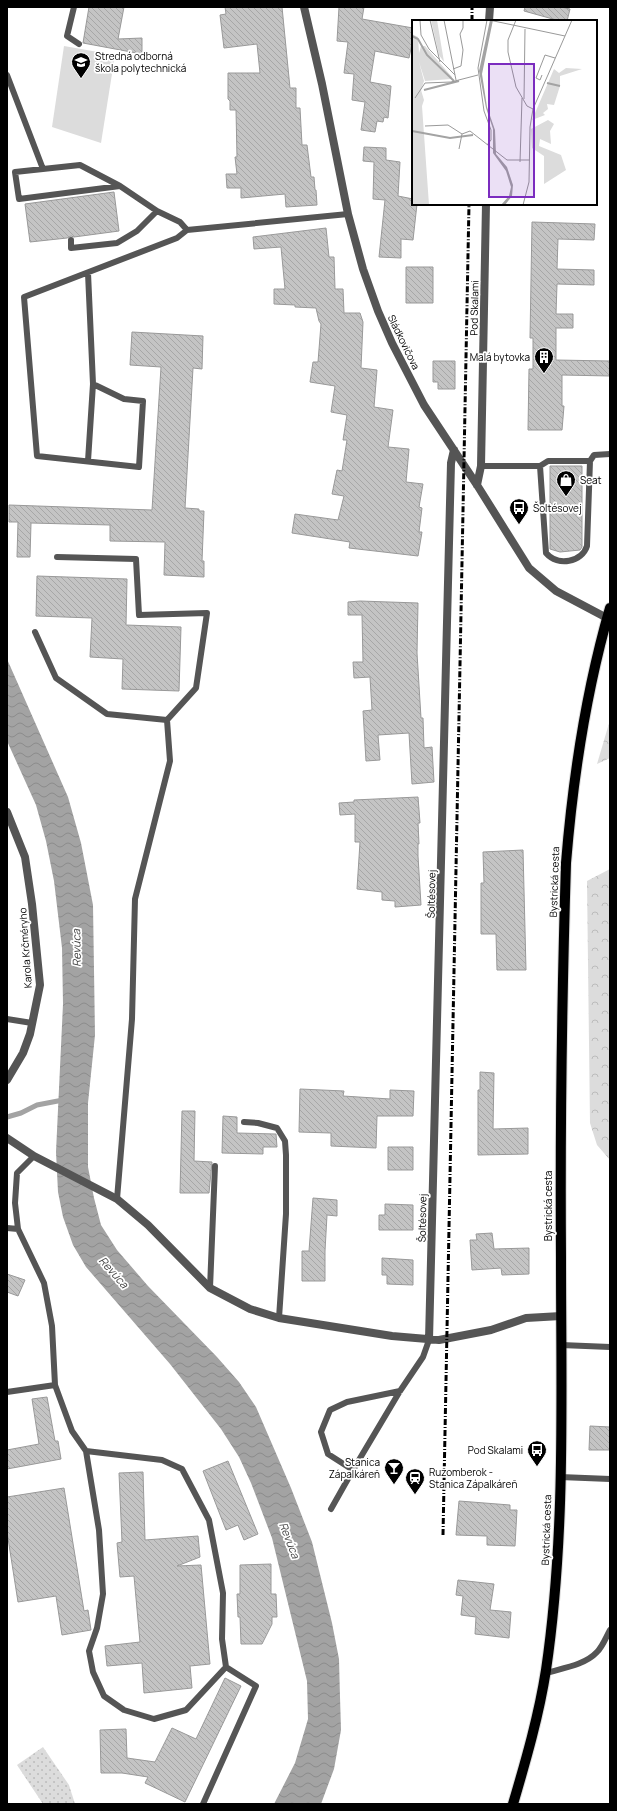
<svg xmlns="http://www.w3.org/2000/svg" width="617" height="1811" viewBox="0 0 617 1811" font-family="Manrope,sans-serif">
  <defs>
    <pattern id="grass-dots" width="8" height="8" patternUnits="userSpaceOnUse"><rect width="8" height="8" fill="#dcdcdc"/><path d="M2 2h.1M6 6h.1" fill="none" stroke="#bbb" stroke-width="1.8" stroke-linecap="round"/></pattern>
    <pattern id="forest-crowns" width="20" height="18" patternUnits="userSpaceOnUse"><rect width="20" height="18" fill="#dcdcdc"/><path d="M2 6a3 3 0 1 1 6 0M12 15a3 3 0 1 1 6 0" fill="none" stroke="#bbb"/></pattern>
    <pattern id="water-waves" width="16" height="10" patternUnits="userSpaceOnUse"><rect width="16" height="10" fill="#a3a3a3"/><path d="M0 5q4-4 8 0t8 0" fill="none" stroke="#8b8b8b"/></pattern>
    <pattern id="building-back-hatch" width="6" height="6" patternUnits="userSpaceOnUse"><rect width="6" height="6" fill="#c4c4c4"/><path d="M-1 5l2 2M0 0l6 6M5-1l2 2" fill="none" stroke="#a7a7a7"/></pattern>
  </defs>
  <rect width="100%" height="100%" fill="#fff"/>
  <!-- grass -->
  <path fill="url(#grass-dots)" d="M 43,1747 L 69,1785 L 75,1804 L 43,1804 L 17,1765 Z"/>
  <!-- forest -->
  <path fill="url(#forest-crowns)" d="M 610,720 L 610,758 L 597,764 Z
    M 610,869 L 610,1160 L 597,1145 L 590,1123 L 587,881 Z"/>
  <!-- pitch -->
  <path fill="#dcdcdc" d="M 64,46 L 115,55 L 101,143 L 52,127 Z"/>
  <!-- water -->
  <path fill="url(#water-waves)" d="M 7,659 L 68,797 L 81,843 L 93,905 L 95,1035 L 88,1103 L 88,1167 L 94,1198 L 101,1225 L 117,1250 L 148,1286 L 217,1357 L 239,1382 L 256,1407 L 291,1488 L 312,1542 L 332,1623 L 339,1659 L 340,1697 L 341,1730 L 334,1769 L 321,1804 L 274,1804 L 295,1763 L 308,1719 L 307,1681 L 272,1538 L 251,1483 L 239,1457 L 221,1429 L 170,1364 L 86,1267 L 73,1245 L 63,1217 L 58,1192 L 56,1152 L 63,1004 L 62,948 L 54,881 L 46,841 L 36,805 L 7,741 Z"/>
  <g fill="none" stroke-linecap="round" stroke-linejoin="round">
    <!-- stream -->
    <path stroke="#a3a3a3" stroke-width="5" d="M 7,1117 L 21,1113 L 37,1105 L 63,1100"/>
  </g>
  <!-- building -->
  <path fill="url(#building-back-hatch)" stroke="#999" d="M 89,7 L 124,7 L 118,39 L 142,38 L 142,54 L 83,43 Z
    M 225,7 L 282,7 L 290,88 L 296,88 L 296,108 L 300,108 L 302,145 L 307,145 L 311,177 L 314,177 L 315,190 L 316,190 L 317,205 L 286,207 L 285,194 L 241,198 L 241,188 L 227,188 L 226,174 L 237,174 L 235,157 L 237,157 L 236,110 L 230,110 L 230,101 L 228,99 L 228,73 L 260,73 L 257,44 L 224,48 L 220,15 L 226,14 Z
    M 339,7 L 364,7 L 362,19 L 413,28 L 413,39 L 409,58 L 375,51 L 370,82 L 391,86 L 388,118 L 384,117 L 383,122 L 377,121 L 375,132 L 361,130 L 365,102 L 352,100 L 354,74 L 344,73 L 348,42 L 337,41 Z
    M 525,7 L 561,7 L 570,9 L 567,21 L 560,21 L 524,11 Z
    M 364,147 L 386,148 L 386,160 L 400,162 L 398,196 L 413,199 L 413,204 L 417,204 L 413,240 L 401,239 L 401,258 L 379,257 L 385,200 L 373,199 L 374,162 L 363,161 Z
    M 114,192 L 119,231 L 74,237 L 71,236 L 67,238 L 30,242 L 25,204 Z
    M 532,222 L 595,224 L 594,240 L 558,239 L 557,269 L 594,270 L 594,285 L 557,284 L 556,314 L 573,314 L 573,328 L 556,328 L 556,360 L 610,361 L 610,376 L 562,375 L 562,406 L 564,406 L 562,430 L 528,430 L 529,369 L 533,369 L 533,338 L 530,338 Z
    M 326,228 L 329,257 L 334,257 L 335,289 L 343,289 L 344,313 L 360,313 L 363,322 L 361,368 L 377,370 L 374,407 L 393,410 L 388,447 L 409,449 L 406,482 L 423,484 L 419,507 L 422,508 L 419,532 L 422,532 L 418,556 L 349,548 L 350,542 L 292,533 L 295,514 L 338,520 L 344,496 L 332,494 L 337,470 L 342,471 L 347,440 L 343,440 L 347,415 L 331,412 L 335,386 L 310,382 L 313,362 L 318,362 L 321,324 L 319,321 L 316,308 L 295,307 L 295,305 L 274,304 L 274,289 L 285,289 L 281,247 L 254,249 L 253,237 Z
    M 406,267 L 433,267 L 433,303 L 406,303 Z
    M 132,332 L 203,336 L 202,369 L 193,368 L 185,508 L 199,509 L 199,511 L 204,511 L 202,561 L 204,561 L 204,577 L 164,575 L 165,542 L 110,541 L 110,525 L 31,523 L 30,557 L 17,557 L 18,522 L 9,522 L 9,505 L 152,510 L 161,367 L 130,365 Z
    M 433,361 L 455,361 L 455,389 L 438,389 L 438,382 L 433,382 Z
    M 550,466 L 582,466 L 582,547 L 580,550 L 560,552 L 550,549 Z
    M 37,576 L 127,579 L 126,625 L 181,627 L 179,691 L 122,689 L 123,659 L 90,657 L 92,618 L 36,616 Z
    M 360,601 L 418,603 L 417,653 L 421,718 L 423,718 L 424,748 L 432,747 L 434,782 L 412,784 L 409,733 L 378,735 L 380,760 L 366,761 L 363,711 L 372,710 L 370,677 L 354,678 L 353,662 L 363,662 L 362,615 L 348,615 L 348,602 Z
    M 418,797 L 420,823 L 418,823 L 419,844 L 418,844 L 418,856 L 421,905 L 395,907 L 395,901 L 382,900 L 382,892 L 357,889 L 360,842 L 355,842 L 355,814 L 340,815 L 339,803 L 354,802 L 354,800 Z
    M 523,850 L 526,970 L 497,970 L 496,934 L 481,934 L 481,883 L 484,883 L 483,852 Z
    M 480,1072 L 494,1073 L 493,1129 L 528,1128 L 528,1154 L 478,1155 L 478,1090 L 480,1090 Z
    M 300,1089 L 344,1091 L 343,1096 L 390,1099 L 390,1090 L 414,1091 L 413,1116 L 377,1116 L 376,1148 L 331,1146 L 331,1133 L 299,1132 Z
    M 182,1111 L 195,1111 L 194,1161 L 212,1162 L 209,1193 L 180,1193 Z
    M 223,1116 L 237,1117 L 237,1133 L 276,1134 L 277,1147 L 263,1147 L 263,1154 L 222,1153 Z
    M 388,1147 L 413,1147 L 413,1170 L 388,1170 Z
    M 313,1198 L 337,1200 L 337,1216 L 327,1215 L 325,1251 L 325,1281 L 302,1281 L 302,1251 L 309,1251 Z
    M 385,1204 L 413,1205 L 413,1230 L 379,1230 L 379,1215 L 385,1215 Z
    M 492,1233 L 494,1249 L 529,1248 L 529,1274 L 502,1275 L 501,1268 L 472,1270 L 470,1240 L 477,1240 L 476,1234 Z
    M 382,1258 L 413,1260 L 413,1285 L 387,1284 L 387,1275 L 382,1275 Z
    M 7,1274 L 25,1280 L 18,1296 L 7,1292 Z
    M 47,1397 L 55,1441 L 58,1441 L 61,1459 L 7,1469 L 7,1450 L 39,1444 L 32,1399 Z
    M 590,1426 L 610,1427 L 610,1450 L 589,1450 Z
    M 228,1461 L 258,1534 L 244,1540 L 238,1525 L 226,1530 L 203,1471 Z
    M 143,1472 L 145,1540 L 198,1536 L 200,1557 L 177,1566 L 201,1565 L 210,1664 L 190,1666 L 192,1688 L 144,1693 L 142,1663 L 107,1666 L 105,1646 L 140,1642 L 134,1576 L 120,1577 L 117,1543 L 122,1542 L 119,1473 Z
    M 64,1488 L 84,1611 L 88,1610 L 91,1630 L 62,1635 L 56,1596 L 18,1602 L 7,1532 L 7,1497 Z
    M 459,1501 L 510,1505 L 510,1510 L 517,1510 L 515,1546 L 487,1545 L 487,1536 L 456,1535 Z
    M 271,1564 L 271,1594 L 276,1594 L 277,1617 L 272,1617 L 272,1624 L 262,1644 L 241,1644 L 240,1617 L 238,1617 L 237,1594 L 240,1594 L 240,1565 Z
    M 458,1580 L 494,1584 L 490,1610 L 511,1612 L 509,1638 L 475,1634 L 476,1617 L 461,1615 L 463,1596 L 456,1595 Z
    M 225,1678 L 241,1686 L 185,1802 L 145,1783 L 148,1777 L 122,1773 L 101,1773 L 100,1730 L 126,1729 L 127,1758 L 155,1762 L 172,1728 L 196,1739 Z"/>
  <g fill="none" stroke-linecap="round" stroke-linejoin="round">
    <defs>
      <path id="primary" d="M 513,1804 C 526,1760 539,1715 546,1670 C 566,1534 561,1394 561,1257 C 560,1126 562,994 566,863 C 573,777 586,691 610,608"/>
    </defs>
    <!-- primary casing -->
    <use href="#primary" stroke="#dbdbdb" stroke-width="12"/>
    <!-- service -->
    <path stroke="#555" stroke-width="6" d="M 74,7 L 67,36 L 79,44
      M 7,75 L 43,169
      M 120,186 L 19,199 L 15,172 L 80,165 L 120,186 L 157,211 L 180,222 L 187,230 L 348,214
      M 71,240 L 71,248 L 117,243 L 137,231 L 157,211
      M 88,273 L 93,384
      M 88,461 L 93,384 L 124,399 L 143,401 L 139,467 L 37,456 L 24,297 L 177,238 L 187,230
      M 590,461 L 594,455 L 610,454
      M 481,466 L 540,466 L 548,461 L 590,461 L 587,546 C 582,562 558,567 546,553 L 540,466
      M 57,557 L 136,559 L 139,615 L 207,613 L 196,688 L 167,720 L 170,761 L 135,899 L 132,1019 L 117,1199
      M 35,632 L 56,678 L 107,714 L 167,720
      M 7,1019 L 32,1023
      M 244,1122 L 258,1123 L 277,1128 L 285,1141 L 286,1155 L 286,1214 L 279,1318
      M 7,1228 L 18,1229 L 15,1203 L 17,1173 L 34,1156
      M 210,1288 L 215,1166
      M 561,1345 L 610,1347
      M 55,1385 L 72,1431 L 86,1451 L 162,1460 L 182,1469 L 209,1520 L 223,1593 L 222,1639 L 226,1667 L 186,1710 L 154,1719 L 124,1710 L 104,1696 L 93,1672 L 89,1651 L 97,1628 L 103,1594 L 99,1530 L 86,1451
      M 400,1391 L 347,1402 L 330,1410 L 321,1432 L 328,1454 L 353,1470 L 400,1391 L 423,1357 L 429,1340
      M 7,1392 L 55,1385 L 52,1326 L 44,1283 L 18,1229
      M 560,1477 L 610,1479
      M 331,1509 L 353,1470
      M 546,1673 C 563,1668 585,1665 597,1652 C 603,1646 606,1637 610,1630
      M 203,1804 L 256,1686 L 226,1667"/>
    <!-- minor -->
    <path stroke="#555" stroke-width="8" d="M 304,7 L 322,84 L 348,214 L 363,269 L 378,311 L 392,343 L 424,405 L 477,485 L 529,568 L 556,591 L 607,618
      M 489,21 L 490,7
      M 477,485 L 481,466 L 486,204
      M 7,812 L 25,857 L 32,904 L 40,985 L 30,1034 L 23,1053 L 7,1080
      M 7,1138 L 34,1156 L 117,1199 L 148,1225 L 210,1288 L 250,1309 L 279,1318 L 392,1336 L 439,1340 L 491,1330 L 526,1318 L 561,1316
      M 429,1340 L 451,463 L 454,450"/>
    <!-- primary -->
    <use href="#primary" stroke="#000" stroke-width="10"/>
    <!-- rail -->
    <path stroke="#000" stroke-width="3" stroke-dasharray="6 2 1 2" stroke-linecap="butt" d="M 472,21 L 472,7
      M 443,1535 L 469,204"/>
  </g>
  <!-- icons -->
  <defs>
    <symbol id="school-pin" viewBox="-11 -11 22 30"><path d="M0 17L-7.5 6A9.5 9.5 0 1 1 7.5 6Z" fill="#000" stroke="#fff"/><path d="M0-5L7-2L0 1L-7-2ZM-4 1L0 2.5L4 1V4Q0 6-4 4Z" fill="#fff"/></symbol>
    <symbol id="building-pin" viewBox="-11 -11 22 30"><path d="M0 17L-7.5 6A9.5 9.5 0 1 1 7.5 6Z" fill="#000" stroke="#fff"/><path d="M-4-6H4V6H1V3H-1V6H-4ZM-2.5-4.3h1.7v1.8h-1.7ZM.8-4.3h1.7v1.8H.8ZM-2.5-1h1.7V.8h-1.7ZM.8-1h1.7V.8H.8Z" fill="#fff"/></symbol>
    <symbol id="shop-pin" viewBox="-11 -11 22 30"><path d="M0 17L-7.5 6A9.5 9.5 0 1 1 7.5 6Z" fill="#000" stroke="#fff"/><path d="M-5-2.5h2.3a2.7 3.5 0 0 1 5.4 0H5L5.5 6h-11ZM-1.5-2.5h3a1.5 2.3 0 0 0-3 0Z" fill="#fff"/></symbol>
    <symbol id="bus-pin" viewBox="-11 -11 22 30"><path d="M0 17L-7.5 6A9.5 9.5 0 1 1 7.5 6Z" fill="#000" stroke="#fff"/><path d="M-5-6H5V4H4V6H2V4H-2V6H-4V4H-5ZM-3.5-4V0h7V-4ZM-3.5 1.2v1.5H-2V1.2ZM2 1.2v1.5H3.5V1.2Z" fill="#fff"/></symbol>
    <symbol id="bar-pin" viewBox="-11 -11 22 30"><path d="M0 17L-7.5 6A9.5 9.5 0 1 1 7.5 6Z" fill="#000" stroke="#fff"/><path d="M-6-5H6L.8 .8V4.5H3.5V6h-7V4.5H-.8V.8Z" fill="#fff"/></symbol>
    <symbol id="station-pin" viewBox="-11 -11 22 30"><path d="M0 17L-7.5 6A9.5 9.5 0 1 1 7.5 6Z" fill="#000" stroke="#fff"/><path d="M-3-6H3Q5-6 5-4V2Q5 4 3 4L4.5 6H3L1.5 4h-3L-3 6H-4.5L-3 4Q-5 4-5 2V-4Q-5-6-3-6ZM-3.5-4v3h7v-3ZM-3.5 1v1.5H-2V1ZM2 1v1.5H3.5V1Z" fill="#fff"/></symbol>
  </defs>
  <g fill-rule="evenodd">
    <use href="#school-pin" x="70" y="51" width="22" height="30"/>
    <use href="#building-pin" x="533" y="346" width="22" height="30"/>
    <use href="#shop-pin" x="555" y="469" width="22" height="30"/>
    <use href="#bus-pin" x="508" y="497" width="22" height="30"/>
    <use href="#bus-pin" x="526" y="1439" width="22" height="30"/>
    <use href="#bar-pin" x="383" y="1457" width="22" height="30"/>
    <use href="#station-pin" x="404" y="1467" width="22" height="30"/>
  </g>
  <g text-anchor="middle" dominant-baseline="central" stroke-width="3.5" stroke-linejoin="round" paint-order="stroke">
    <!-- poi labels -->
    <g font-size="10" fill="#000" stroke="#fff" text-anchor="start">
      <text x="95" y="56">Stredná odborná<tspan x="95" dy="12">škola polytechnická</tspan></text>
      <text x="530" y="357" text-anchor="end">Malá bytovka</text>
      <text x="580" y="480">Seat</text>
      <text x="533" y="508">Šoltésovej</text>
      <text x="523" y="1450" text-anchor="end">Pod Skalami</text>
      <text x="380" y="1462" text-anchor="end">Stanica<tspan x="380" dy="12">Zápalkáreň</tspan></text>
      <text x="429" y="1472">Ružomberok -<tspan x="429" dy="12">Stanica Zápalkáreň</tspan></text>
    </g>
    <!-- street labels -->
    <g font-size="10" fill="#000" stroke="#fff">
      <text transform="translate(474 308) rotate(-89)">Pod Skalami</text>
      <text transform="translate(404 342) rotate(64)">Sládkovičova</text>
      <text transform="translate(554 882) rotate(-88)">Bystrická cesta</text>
      <text transform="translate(431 894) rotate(-89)">Šoltésovej</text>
      <text transform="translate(25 948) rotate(-94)">Karola Krčméryho</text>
      <text transform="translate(548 1206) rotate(-90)">Bystrická cesta</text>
      <text transform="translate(422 1218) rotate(-89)">Šoltésovej</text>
      <text transform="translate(546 1530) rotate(-88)">Bystrická cesta</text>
    </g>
    <!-- water labels -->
    <g font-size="11" font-style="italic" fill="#444" stroke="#fff">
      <text transform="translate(76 948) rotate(-91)">Revúca</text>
      <text transform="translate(114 1272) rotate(48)">Revúca</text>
      <text transform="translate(290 1540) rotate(69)">Revúca</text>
    </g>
  </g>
  <!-- overview -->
  <g transform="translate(412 20)">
    <rect width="185" height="185" fill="#fff"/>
    <path d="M 19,0 L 25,0 L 32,42 L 27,35 ZM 0,14 L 6,17 L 7,33 L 9,26 L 13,26 L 40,57 L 39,59 L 13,61 L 7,42 L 12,61 L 9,70 L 12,80 L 10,86 L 17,185 L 0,185 Z" fill="#dcdcdc"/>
    <path d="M 154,48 L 170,49 L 148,56 L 148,66 L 142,85 L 135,84 L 136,89 L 131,93 L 133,95 L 120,100 L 142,49 L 147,53 ZM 136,100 L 142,104 L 138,111 L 139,124 L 128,119 L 127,126 L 149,135 L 154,150 L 132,164 L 132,136 L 120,128 L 119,109 Z" fill="#dcdcdc"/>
    <path d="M 78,0 L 81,0 L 70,54 L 75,87 L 83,110 L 84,134 L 95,147 L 101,165 L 100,176 L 93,185 L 89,185 L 97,176 L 99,167 L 94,151 L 81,133 L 81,109 L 74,88 L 67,51 Z" fill="#a3a3a3"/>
    <path fill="none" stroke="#a3a3a3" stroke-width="2" d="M 0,16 L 6,19 L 15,35 L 42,61M 135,63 L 148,66M 12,70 L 47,61M 0,111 L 38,118 L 61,115"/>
    <path fill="none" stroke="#999" stroke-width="1" d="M 8,0 L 9,15 L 17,29 L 43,55M 18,0 L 28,42M 32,0 L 77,0 L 153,16M 32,0 L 44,60M 104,0 L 96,20 L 96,32 L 104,67 L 115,86 L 121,89M 41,49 L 49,46 L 51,30 L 48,14 L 51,8 L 51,0M 130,55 L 128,60 L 124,58 L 133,35 L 143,38M 3,78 L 13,63 L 39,62 L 66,55M 112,79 L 113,9M 13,106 L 36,105 L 50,114M 75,125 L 79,120 L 79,110 L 72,91 L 66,48 L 75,0M 47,129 L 50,114 L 58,111 L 95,140 L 118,140M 108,142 L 110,78M 111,185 L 117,162 L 118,107 L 121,89 L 160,0"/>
    <path fill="#7b2cbf" fill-opacity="0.15" stroke="#7b2cbf" stroke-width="2" d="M 77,44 L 122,44 L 122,177 L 77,177 Z"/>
    <rect width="185" height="185" fill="none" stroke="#000" stroke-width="2"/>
  </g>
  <!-- border -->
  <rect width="617" height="1811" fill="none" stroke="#000000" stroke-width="16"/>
</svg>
